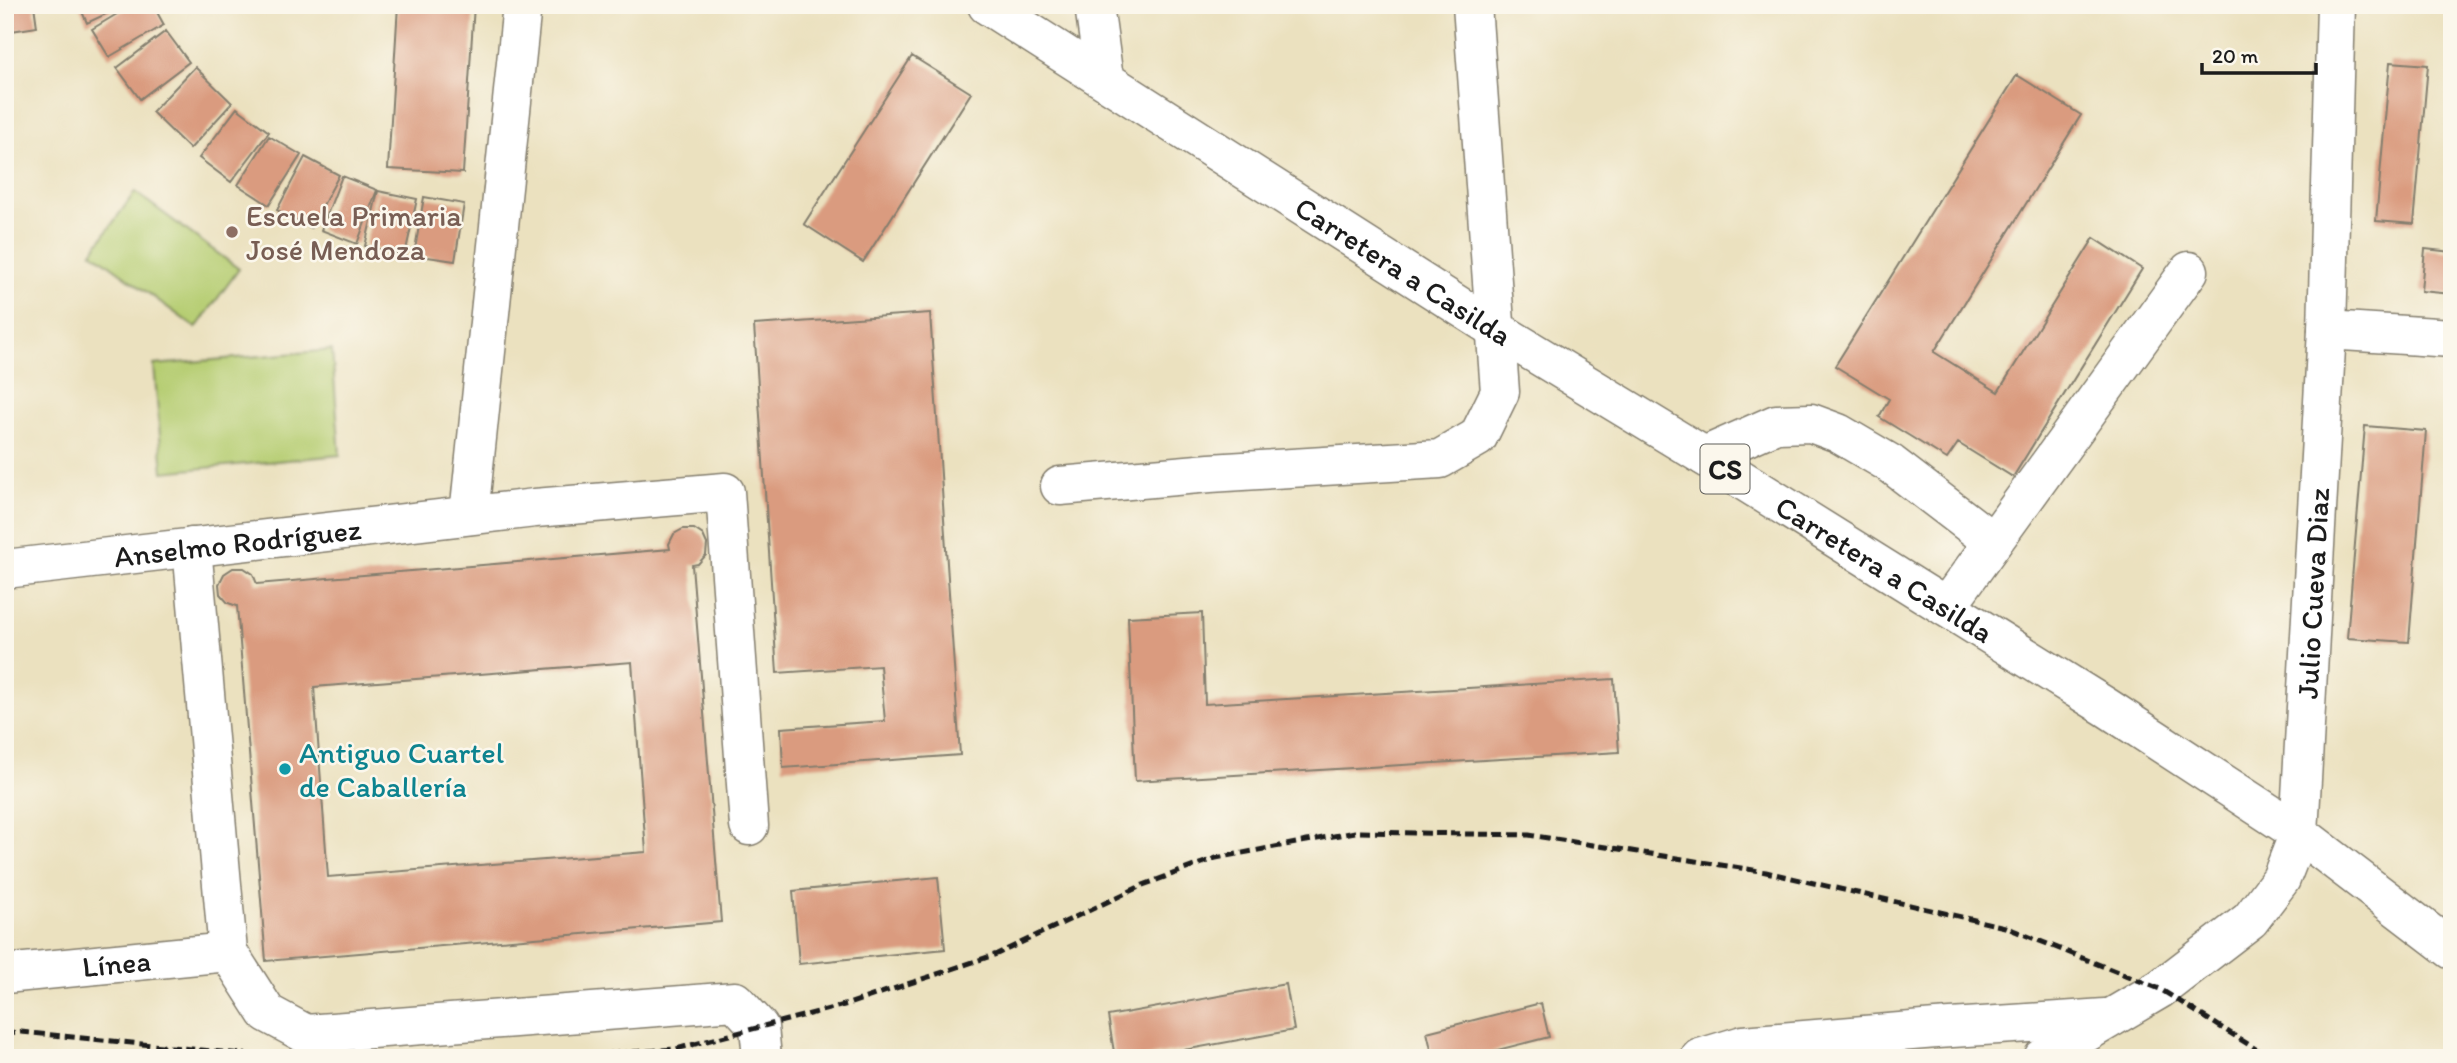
<svg xmlns="http://www.w3.org/2000/svg" width="2457" height="1063" viewBox="0 0 2457 1063" font-family="Itim,sans-serif">
  <rect width="100%" height="100%" fill="#fbf7ec"/>
  <filter id="ink" filterUnits="userSpaceOnUse"><feTurbulence type="fractalNoise" baseFrequency=".0143" numOctaves="2"/><feDisplacementMap in="SourceGraphic" scale="14" xChannelSelector="R" yChannelSelector="G"/><feConvolveMatrix kernelMatrix="1 2 1 2 8 2 1 2 1" color-interpolation-filters="sRGB"/></filter>
  <filter id="wash" filterUnits="userSpaceOnUse"><feTurbulence type="fractalNoise" baseFrequency=".00686" numOctaves="4" result="noise"/><feDisplacementMap in="SourceGraphic" scale="28" xChannelSelector="R" yChannelSelector="G"/><feGaussianBlur stdDeviation="1.57" result="paint"/><feColorMatrix in="noise" values="0 0 0 0 0 0 0 0 0 0 0 0 0 0 0 0 0 1.4 0 .05"/><feComposite in="paint" operator="in"/></filter>
  <g filter="url(#wash)">
    <rect width="100%" height="100%" fill="#ebe1bf"/>
    <!-- green -->
    <path fill="#b6cd72" stroke="#697447" stroke-width="2" d="M 135,192 L 239,269 L 196,328 L 92,252 Z
      M 332,350 L 340,455 L 163,472 L 154,365 Z"/>
    <g id="blocks">
      <!-- building -->
      <path fill="#da9b7f" fill-rule="evenodd" d="M 5,5 L 34,5 L 37,27 L 5,32 Z
        M 79,5 L 125,5 L 87,23 Z
        M 132,5 L 153,5 L 164,25 L 109,57 L 92,29 Z
        M 398,5 L 474,5 L 463,173 L 388,169 Z
        M 166,31 L 189,62 L 140,99 L 117,68 Z
        M 912,56 L 971,93 L 863,262 L 804,224 Z
        M 2390,62 L 2428,65 L 2414,224 L 2376,221 Z
        M 195,67 L 232,103 L 190,149 L 152,112 Z
        M 2017,75 L 2081,115 L 1934,352 L 1998,392 L 2094,238 L 2142,269 L 2013,477 L 1958,443 L 1947,459 L 1879,417 L 1889,399 L 1835,366 Z
        M 237,108 L 269,132 L 231,182 L 199,158 Z
        M 269,136 L 301,155 L 269,205 L 238,185 Z
        M 305,157 L 339,175 L 311,228 L 277,210 Z
        M 342,176 L 377,190 L 357,244 L 321,230 Z
        M 378,191 L 417,199 L 405,255 L 365,246 Z
        M 424,197 L 464,204 L 455,261 L 414,255 Z
        M 2425,249 L 2452,252 L 2452,294 L 2421,291 Z
        M 930,313 L 960,755 L 783,768 L 781,728 L 885,721 L 880,666 L 777,673 L 754,325 Z
        M 2365,426 L 2426,431 L 2409,642 L 2347,638 Z
        M 683,529 L 694,529 L 703,535 L 707,544 L 706,555 L 698,564 L 692,565 L 721,922 L 266,961 L 237,606 L 228,603 L 220,594 L 219,584 L 224,574 L 233,568 L 244,568 L 253,574 L 257,584 L 670,549 L 669,544 L 674,534 ZM 632,662 L 646,852 L 328,877 L 314,687 Z
        M 1202,613 L 1205,704 L 1614,679 L 1619,752 L 1135,781 L 1128,617 Z
        M 938,877 L 945,949 L 799,964 L 793,891 Z
        M 1286,984 L 1294,1030 L 1140,1058 L 1115,1058 L 1108,1016 Z
        M 1541,1003 L 1549,1037 L 1466,1058 L 1433,1058 L 1427,1032 Z"/>
    </g>
  </g>
  <g filter="url(#ink)">
    <use href="#blocks" fill-opacity="0" stroke="#847e6e" stroke-width="2"/>
    <g fill="none" stroke-linecap="round" stroke-linejoin="round">
      <defs>
        <g id="minor">
          <path d="M 1094,5 L 1104,79"/>
          <path d="M 2327,330 L 2452,338"/>
          <path d="M 1704,456 L 1776,424 L 1811,423 L 1838,433 L 1891,464 L 1993,542"/>
          <path d="M 1060,486 L 1210,473 L 1440,459 L 1478,437 L 1500,392 L 1472,5"/>
          <path d="M 469,515 L 522,5"/>
          <path d="M 192,547 L 228,952 L 267,1013 L 306,1034 L 735,1001 L 759,1027 L 762,1058"/>
          <path id="s1" d="M 5,569 L 535,508 L 725,492 L 749,826"/>
          <path d="M 1946,607 L 2189,271"/>
          <path id="s2" d="M 5,974 L 228,952"/>
          <path d="M 1700,1058 L 1743,1045 L 1936,1029 L 2105,1018"/>
          <path id="s3" d="M 2043,1058 L 2160,989 L 2250,920 L 2281,879 L 2299,833 L 2327,330 L 2336,5"/>
        </g>
        <g id="major">
          <path id="s4" d="M 987,5 L 1495,329 L 1704,456 L 2106,707 L 2299,833 L 2452,950"/>
        </g>
      </defs>
      <!-- minor casing -->
      <use href="#minor" stroke="#847e6e" stroke-width="41"/>
      <!-- major casing -->
      <use href="#major" stroke="#847e6e" stroke-width="41"/>
      <!-- minor -->
      <use href="#minor" stroke="#fff" stroke-width="38"/>
      <!-- major -->
      <use href="#major" stroke="#fff" stroke-width="38"/>
      <!-- rail -->
      <path stroke="#1c1c1c" stroke-width="5" stroke-dasharray="10 5" stroke-linecap="butt" d="M 5,1033 L 21,1032 L 283,1058
        M 542,1058 L 676,1049 L 848,1004 L 997,954 L 1143,885 L 1216,858 L 1355,832 L 1529,835 L 1766,872 L 2005,927 L 2160,989 L 2270,1058"/>
    </g>
  </g>
  <!-- markers -->
  <circle fill="#8d6e63" stroke="#fbf7ec" stroke-width="2.5" cx="232" cy="232" r="7"/>
  <circle fill="#0f9aa8" stroke="#fbf7ec" stroke-width="2.5" cx="285" cy="769" r="7"/>
  <g text-anchor="middle" dominant-baseline="central" stroke-width="5" stroke-linejoin="round" paint-order="stroke">
    <!-- shield labels -->
    <rect fill="#fbf7ec" stroke="#5f5e5a" stroke-width="2" x="1700.5" y="444.5" width="49" height="49" rx="5"/>
    <g font-size="28" font-weight="bold" fill="#1c1c1c">
      <text x="1725" y="469">CS</text>
    </g>
    <!-- education labels -->
    <g font-size="30" fill="#785e54" stroke="#fbf7ec" text-anchor="start">
      <text x="246" y="215">Escuela Primaria<tspan x="246" dy="34">José Mendoza</tspan></text>
    </g>
    <!-- street labels -->
    <g font-size="30" fill="#1c1c1c" stroke="#fbf7ec">
      <text stroke="none"><textPath href="#s4" startOffset="494">Carretera a Casilda</textPath></text>
      <text stroke="none"><textPath href="#s1" startOffset="234">Anselmo Rodríguez</textPath></text>
      <text stroke="none"><textPath href="#s4" startOffset="1060">Carretera a Casilda</textPath></text>
      <text stroke="none"><textPath href="#s3" startOffset="590">Julio Cueva Diaz</textPath></text>
      <text stroke="none"><textPath href="#s2" startOffset="112">Línea</textPath></text>
    </g>
    <!-- culture labels -->
    <g font-size="30" fill="#0d838f" stroke="#fbf7ec" text-anchor="start">
      <text x="299" y="752">Antiguo Cuartel<tspan x="299" dy="34">de Caballería</tspan></text>
    </g>
  </g>
  <!-- margin -->
  <rect width="2457" height="1063" fill="none" stroke="#fbf7ec" stroke-width="28"/>
  <!-- scale -->
  <path d="M2202 63v10h114v-10" fill="none" stroke="#1c1c1c" stroke-width="3.5"/>
  <text x="2212" y="63" font-size="21" fill="#1c1c1c" stroke="#fbf7ec" stroke-width="5" paint-order="stroke">20 m</text>
</svg>
